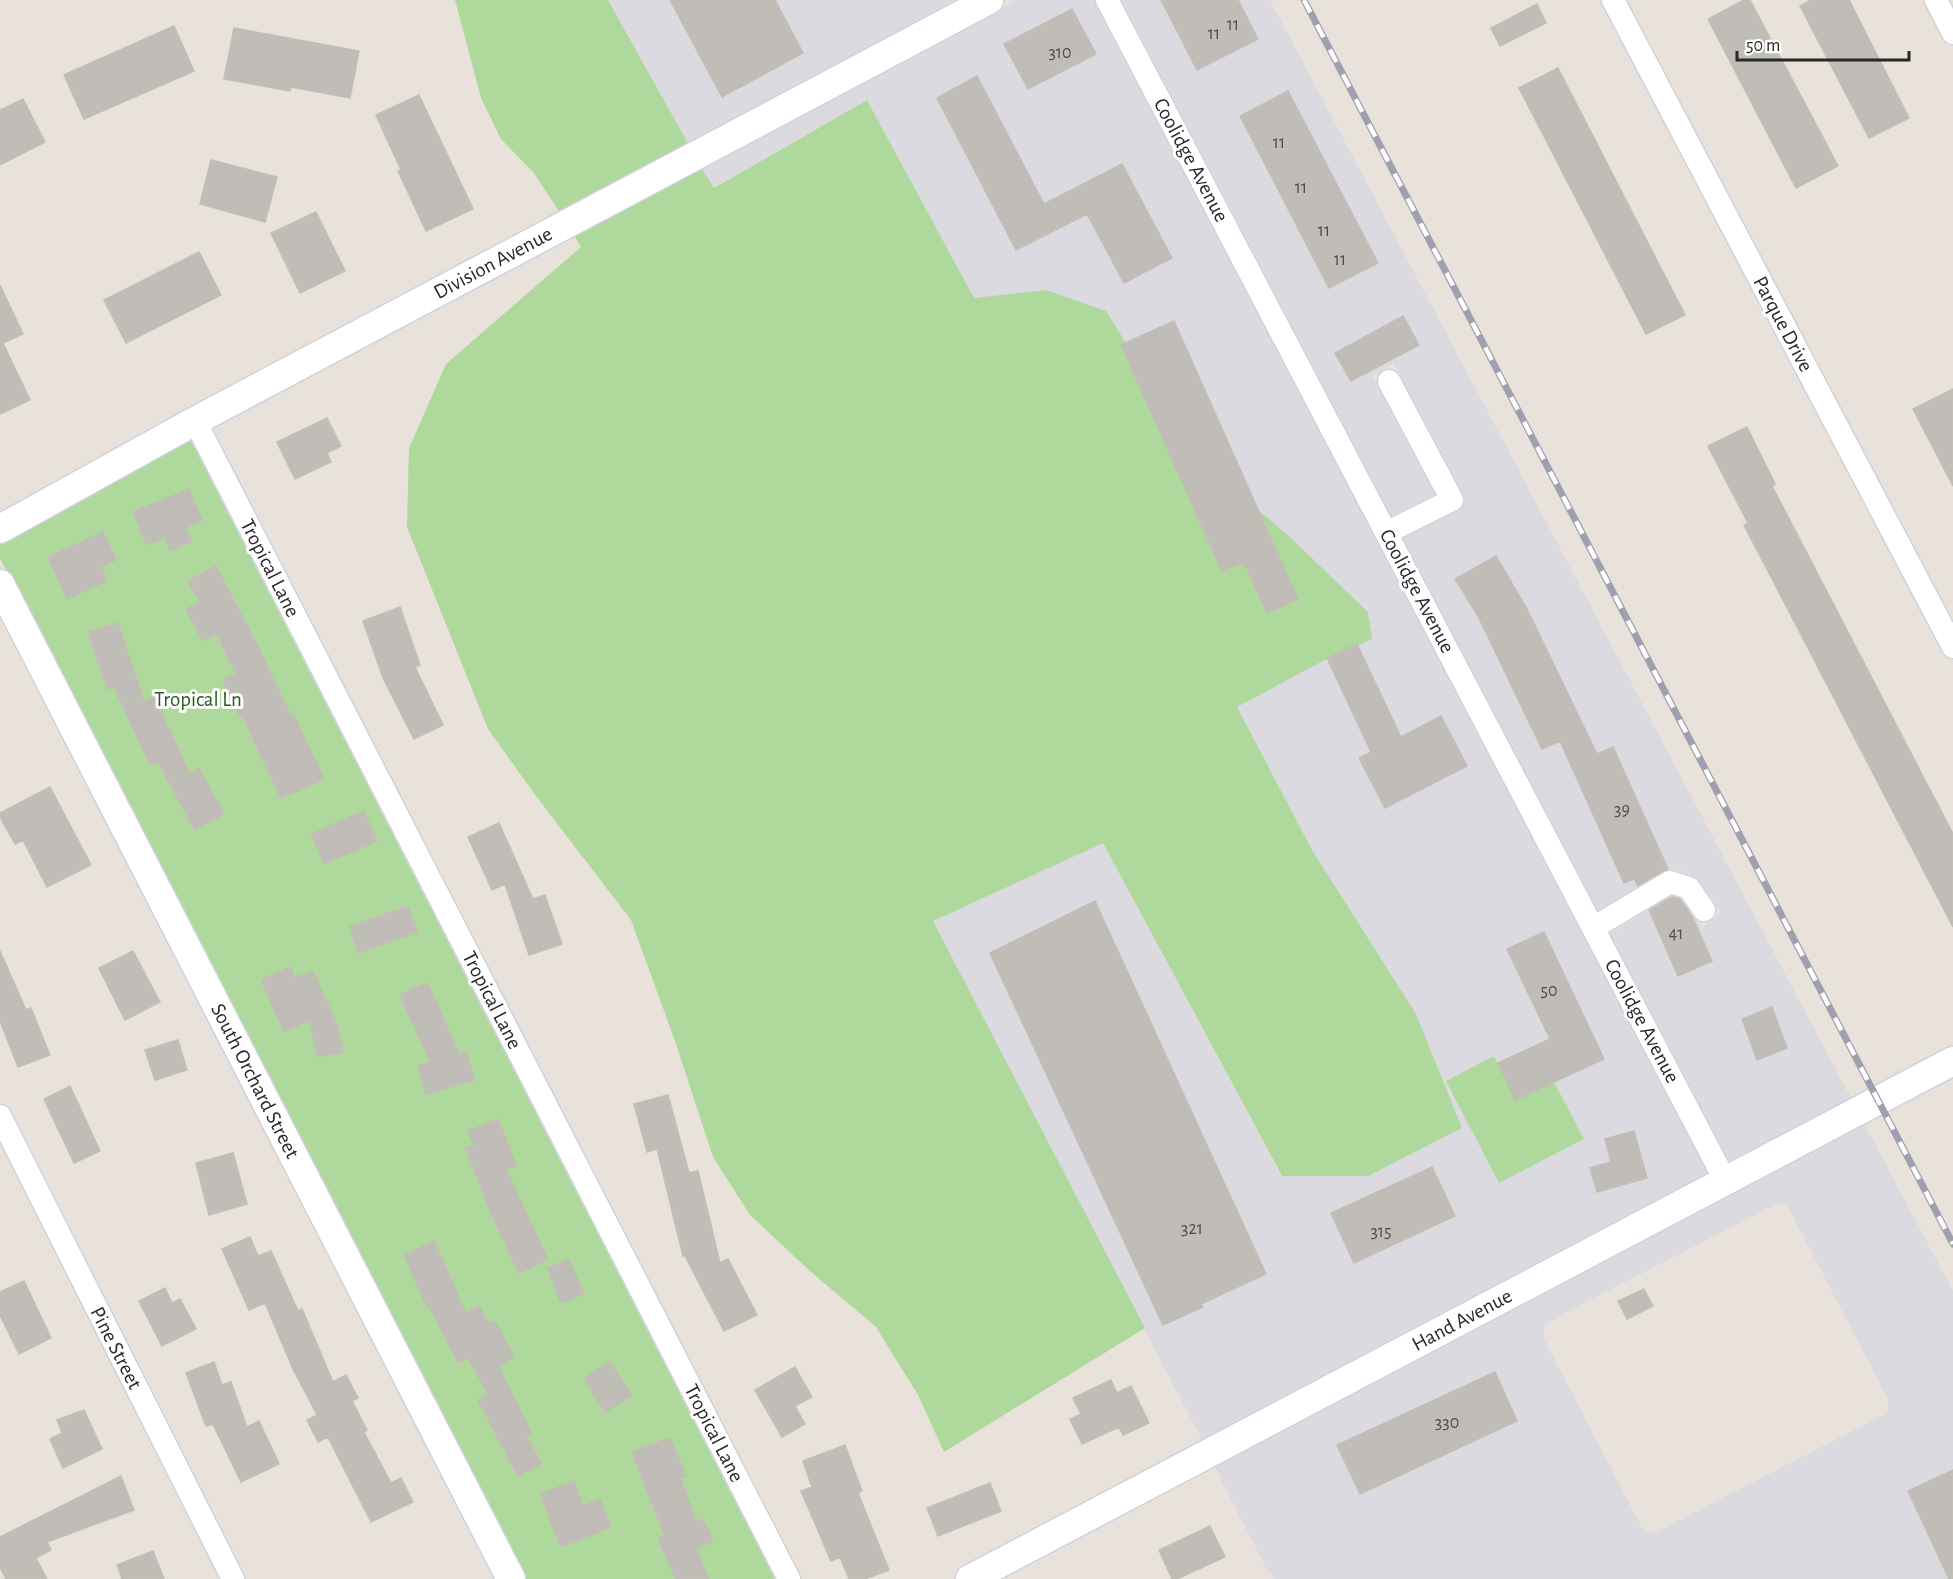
<svg xmlns="http://www.w3.org/2000/svg" width="1953" height="1579" viewBox="0 0 1953 1579" font-family="'Alegreya Sans',sans-serif">
  <rect width="100%" height="100%" fill="#e8e2da"/>
  <!-- industrial -->
  <path fill="#dcdae1" fill-rule="evenodd" d="M 608,0 L 961,0 L 689,145 Z
    M 1017,0 L 1094,0 L 1709,1176 L 1203,1442 L 932,921 L 1103,843 L 1281,1176 L 1312,850 L 1236,706 L 1321,662 L 1371,639 L 1368,612 L 1290,537 L 1179,443 L 1046,290 L 974,298 L 867,100 L 713,188 L 701,167 Z
    M 1121,0 L 1270,0 L 1852,1100 L 1731,1164 L 1610,934 L 1671,896 L 1683,900 L 1702,928 L 1721,912 L 1698,879 L 1692,875 L 1673,868 L 1664,869 L 1598,911 L 1403,539 L 1457,512 L 1462,493 L 1393,363 L 1373,376 L 1435,494 L 1391,516 Z
    M 1864,1123 L 1953,1291 L 1953,1579 L 1274,1579 L 1271,1573 L 1269,1574 L 1214,1466 L 1722,1200 ZM 1782,1203 L 1789,1209 L 1888,1399 L 1888,1410 L 1883,1415 L 1655,1533 L 1647,1532 L 1642,1528 L 1544,1339 L 1544,1327 L 1548,1322 L 1776,1204 Z"/>
  <!-- green -->
  <path fill="#afd89d" d="M 455,0 L 608,0 L 689,145 L 560,213 L 534,173 L 501,139 L 481,98 Z
    M 867,100 L 974,298 L 1046,290 L 1106,311 L 1141,367 L 1179,443 L 1290,537 L 1368,612 L 1372,639 L 1321,662 L 1237,707 L 1312,850 L 1416,1014 L 1462,1128 L 1368,1176 L 1282,1176 L 1103,843 L 933,921 L 1145,1328 L 944,1452 L 918,1395 L 876,1327 L 810,1271 L 750,1215 L 713,1157 L 675,1041 L 631,920 L 536,796 L 488,729 L 407,527 L 409,448 L 446,364 L 581,247 L 574,235 L 701,167 L 714,188 Z
    M 190,439 L 775,1579 L 524,1579 L 0,558 L 0,544 Z
    M 1494,1056 L 1515,1100 L 1554,1082 L 1584,1139 L 1499,1183 L 1446,1081 Z"/>
  <!-- building -->
  <path fill="#c0bcb7" stroke="#c3beb4" stroke-width="1.5" d="M 670,0 L 775,0 L 803,53 L 722,97 Z
    M 1161,0 L 1238,0 L 1258,39 L 1197,70 Z
    M 1744,0 L 1750,0 L 1838,166 L 1796,188 L 1708,19 Z
    M 1811,0 L 1849,0 L 1909,118 L 1869,138 L 1800,6 Z
    M 1537,4 L 1546,23 L 1500,46 L 1491,28 Z
    M 1072,9 L 1096,54 L 1028,89 L 1004,44 Z
    M 174,26 L 194,71 L 84,119 L 64,75 Z
    M 234,28 L 359,51 L 350,98 L 291,87 L 290,91 L 224,79 Z
    M 1558,68 L 1685,315 L 1646,334 L 1519,88 Z
    M 977,76 L 1044,204 L 1122,164 L 1172,258 L 1124,283 L 1087,214 L 1016,250 L 937,98 Z
    M 1288,91 L 1378,263 L 1329,288 L 1240,116 Z
    M 419,95 L 473,209 L 426,231 L 398,171 L 401,170 L 376,115 Z
    M 23,99 L 45,142 L 0,165 L 0,110 Z
    M 211,160 L 277,177 L 265,222 L 200,204 Z
    M 316,212 L 345,271 L 300,293 L 271,233 Z
    M 199,252 L 221,295 L 126,343 L 104,300 Z
    M 0,285 L 23,334 L 3,343 L 30,400 L 0,414 Z
    M 1403,316 L 1419,345 L 1351,381 L 1335,353 Z
    M 1174,321 L 1298,599 L 1267,613 L 1244,562 L 1222,571 L 1121,345 Z
    M 1953,389 L 1953,486 L 1913,409 Z
    M 327,418 L 341,446 L 327,453 L 331,462 L 295,479 L 277,442 Z
    M 1747,427 L 1775,484 L 1772,486 L 1953,834 L 1953,927 L 1744,525 L 1748,523 L 1708,446 Z
    M 189,489 L 202,520 L 186,527 L 192,541 L 170,550 L 165,538 L 147,545 L 133,512 Z
    M 103,532 L 116,560 L 101,567 L 107,581 L 67,599 L 48,557 Z
    M 1496,556 L 1528,611 L 1597,754 L 1613,747 L 1668,869 L 1638,886 L 1634,879 L 1624,883 L 1560,741 L 1542,749 L 1478,616 L 1455,579 Z
    M 216,566 L 257,645 L 291,716 L 294,715 L 324,779 L 281,798 L 242,715 L 240,716 L 223,680 L 236,674 L 217,634 L 203,641 L 186,609 L 200,602 L 188,581 Z
    M 400,607 L 420,665 L 415,667 L 443,725 L 414,739 L 383,678 L 363,621 Z
    M 118,623 L 144,701 L 154,697 L 190,774 L 199,768 L 224,814 L 195,830 L 158,762 L 150,765 L 114,687 L 107,689 L 88,632 Z
    M 1357,644 L 1401,737 L 1441,716 L 1467,766 L 1385,808 L 1359,758 L 1371,752 L 1327,658 Z
    M 50,787 L 91,865 L 47,887 L 23,840 L 15,844 L 0,817 L 0,813 Z
    M 364,811 L 377,841 L 324,864 L 311,834 Z
    M 499,823 L 533,899 L 545,895 L 562,944 L 529,955 L 505,884 L 492,890 L 468,837 Z
    M 1672,897 L 1680,899 L 1693,918 L 1712,961 L 1678,976 L 1649,910 Z
    M 1095,901 L 1266,1274 L 1201,1304 L 1203,1307 L 1163,1325 L 990,953 Z
    M 408,906 L 418,932 L 359,953 L 349,927 Z
    M 1544,932 L 1604,1059 L 1515,1100 L 1498,1063 L 1550,1039 L 1507,949 Z
    M 0,951 L 26,1010 L 31,1008 L 50,1055 L 18,1067 L 0,1021 Z
    M 133,951 L 160,1002 L 125,1020 L 99,968 Z
    M 290,967 L 295,978 L 313,971 L 338,1027 L 343,1052 L 317,1057 L 310,1020 L 284,1032 L 261,980 Z
    M 428,983 L 459,1054 L 466,1052 L 475,1080 L 426,1094 L 418,1066 L 430,1062 L 400,995 Z
    M 1772,1007 L 1787,1048 L 1757,1060 L 1742,1019 Z
    M 178,1040 L 187,1070 L 155,1080 L 145,1050 Z
    M 70,1086 L 100,1151 L 74,1163 L 44,1099 Z
    M 668,1095 L 689,1173 L 698,1171 L 720,1263 L 728,1259 L 757,1315 L 724,1331 L 685,1256 L 683,1256 L 657,1149 L 647,1152 L 634,1104 Z
    M 498,1119 L 516,1165 L 506,1169 L 548,1260 L 519,1273 L 490,1211 L 466,1148 L 474,1145 L 468,1131 Z
    M 1634,1131 L 1647,1178 L 1597,1192 L 1590,1168 L 1611,1162 L 1605,1139 Z
    M 233,1153 L 247,1204 L 209,1215 L 196,1163 Z
    M 1432,1167 L 1455,1216 L 1354,1263 L 1331,1213 Z
    M 250,1237 L 258,1256 L 271,1251 L 298,1311 L 302,1309 L 333,1382 L 346,1375 L 358,1398 L 352,1401 L 367,1430 L 364,1432 L 391,1483 L 401,1478 L 413,1502 L 371,1522 L 328,1437 L 318,1442 L 307,1420 L 317,1415 L 293,1369 L 265,1303 L 249,1310 L 222,1249 Z
    M 434,1241 L 466,1313 L 479,1306 L 489,1324 L 495,1321 L 514,1357 L 498,1366 L 532,1433 L 526,1436 L 542,1464 L 518,1476 L 478,1400 L 488,1395 L 468,1357 L 458,1363 L 429,1306 L 427,1307 L 404,1255 Z
    M 569,1259 L 584,1294 L 561,1303 L 547,1268 Z
    M 24,1281 L 51,1338 L 19,1354 L 0,1315 L 0,1292 Z
    M 165,1288 L 172,1303 L 180,1299 L 196,1329 L 162,1346 L 139,1301 Z
    M 1644,1289 L 1653,1306 L 1627,1319 L 1618,1301 Z
    M 214,1362 L 222,1385 L 231,1382 L 247,1427 L 259,1421 L 279,1464 L 241,1482 L 213,1424 L 206,1426 L 186,1373 Z
    M 610,1362 L 632,1396 L 605,1412 L 584,1378 Z
    M 795,1367 L 812,1397 L 795,1406 L 805,1424 L 782,1437 L 755,1390 Z
    M 1495,1372 L 1517,1421 L 1360,1494 L 1337,1445 Z
    M 1111,1380 L 1117,1393 L 1131,1386 L 1149,1423 L 1123,1435 L 1119,1427 L 1082,1444 L 1070,1419 L 1081,1414 L 1073,1398 Z
    M 84,1410 L 102,1449 L 63,1468 L 50,1439 L 62,1433 L 57,1420 Z
    M 670,1438 L 686,1476 L 680,1478 L 697,1522 L 703,1519 L 713,1541 L 696,1549 L 709,1579 L 676,1579 L 658,1539 L 665,1536 L 632,1452 Z
    M 845,1445 L 862,1491 L 858,1493 L 889,1570 L 865,1579 L 849,1579 L 840,1557 L 831,1561 L 801,1491 L 812,1487 L 803,1461 Z
    M 1953,1470 L 1953,1579 L 1949,1579 L 1908,1491 Z
    M 121,1476 L 134,1510 L 47,1542 L 51,1550 L 36,1558 L 47,1579 L 6,1579 L 0,1567 L 0,1537 Z
    M 574,1481 L 583,1506 L 600,1499 L 611,1527 L 561,1547 L 540,1494 Z
    M 990,1483 L 1001,1511 L 938,1536 L 927,1508 Z
    M 1210,1526 L 1225,1557 L 1177,1579 L 1172,1579 L 1159,1550 Z
    M 153,1551 L 164,1579 L 122,1579 L 117,1565 Z"/>
  <g fill="none" stroke-linecap="round" stroke-linejoin="round">
    <defs>
      <path id="minor" d="M 1107,0 L 1726,1182
        M 1613,0 L 1953,647
        M 1936,0 L 1953,33
        M 195,421 L 789,1579
        M 1386,533 L 1452,500 L 1389,381
        M 1593,928 L 1670,882 L 1689,888 L 1704,910
        M 0,1116 L 233,1579"/>
      <path id="tertiary" d="M 0,529 L 195,421 L 989,0
        M 0,584 L 511,1579
        M 970,1579 L 1953,1061"/>
    </defs>
    <!-- minor casing -->
    <use href="#minor" stroke="#d0d2de" stroke-width="25"/>
    <!-- tertiary casing -->
    <use href="#tertiary" stroke="#d0d2de" stroke-width="31"/>
    <!-- minor -->
    <use href="#minor" stroke="#fff" stroke-width="22"/>
    <!-- tertiary -->
    <use href="#tertiary" stroke="#fff" stroke-width="28"/>
    <defs>
      <path id="rail" d="M 1304,0 L 1953,1244"/>
    </defs>
    <!-- rail casing -->
    <use href="#rail" stroke="#9ea0af" stroke-width="7"/>
    <!-- rail -->
    <use href="#rail" stroke="#fff" stroke-width="4.5" stroke-dasharray="14" stroke-linecap="butt"/>
  </g>
  <g text-anchor="middle" dominant-baseline="central" stroke-width="6" stroke-linejoin="round" paint-order="stroke">
    <!-- number labels -->
    <g font-size="18" fill="#4d4c4b">
      <text x="1233" y="25">11</text>
      <text x="1214" y="34">11</text>
      <text x="1060" y="53">310</text>
      <text x="1279" y="143">11</text>
      <text x="1301" y="188">11</text>
      <text x="1324" y="231">11</text>
      <text x="1340" y="260">11</text>
      <text x="1622" y="810">39</text>
      <text x="1676" y="934">41</text>
      <text x="1549" y="991">50</text>
      <text x="1192" y="1229">321</text>
      <text x="1381" y="1232">315</text>
      <text x="1447" y="1423">330</text>
    </g>
    <!-- street labels -->
    <g font-size="21" fill="#272727" stroke="#fff">
      <text transform="translate(1191 160) rotate(62)">Coolidge Avenue</text>
      <text transform="translate(493 263) rotate(-28)">Division Avenue</text>
      <text transform="translate(1783 324) rotate(62)">Parque Drive</text>
      <text transform="translate(270 568) rotate(63)">Tropical Lane</text>
      <text transform="translate(1417 591) rotate(62)">Coolidge Avenue</text>
      <text transform="translate(492 1000) rotate(63)">Tropical Lane</text>
      <text transform="translate(1642 1021) rotate(62)">Coolidge Avenue</text>
      <text transform="translate(255 1081) rotate(63)">South Orchard Street</text>
      <text transform="translate(1462 1320) rotate(-28)">Hand Avenue</text>
      <text transform="translate(116 1348) rotate(63)">Pine Street</text>
      <text transform="translate(714 1433) rotate(63)">Tropical Lane</text>
    </g>
    <!-- park labels -->
    <g font-size="21" fill="#2b5a21" stroke="#fff">
      <text x="198" y="699">Tropical Ln</text>
    </g>
  </g>
  <!-- scale -->
  <path d="M1737 51v9h172v-9" fill="none" stroke="#272727" stroke-width="3"/>
  <text x="1746" y="51" font-size="18" fill="#272727" stroke="#ffffff" stroke-width="4.5" paint-order="stroke">50 m</text>
</svg>
